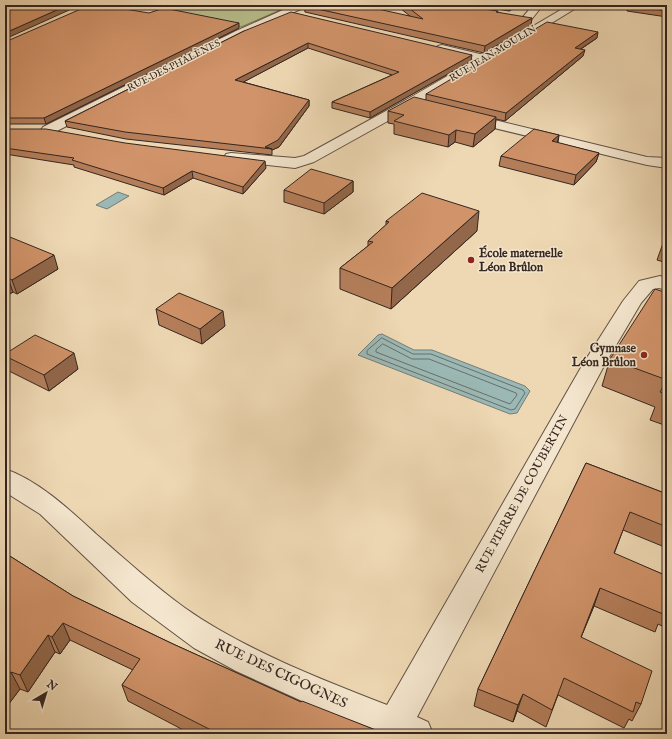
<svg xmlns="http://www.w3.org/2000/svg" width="672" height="739" viewBox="0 0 672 739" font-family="'IM FELL English',serif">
  <rect width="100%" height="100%" fill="#eed8b3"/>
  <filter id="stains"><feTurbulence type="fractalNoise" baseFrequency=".005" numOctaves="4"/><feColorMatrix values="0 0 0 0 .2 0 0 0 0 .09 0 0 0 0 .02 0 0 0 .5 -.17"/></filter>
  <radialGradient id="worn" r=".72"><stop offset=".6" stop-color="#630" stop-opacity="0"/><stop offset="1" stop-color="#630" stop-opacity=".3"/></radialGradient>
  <!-- green -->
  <path fill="#b8bf8c" stroke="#767256" d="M 135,5 L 292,5 L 241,27 Z"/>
  <!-- water -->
  <path fill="#9bb8b4" stroke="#727e79" d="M 118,192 L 129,196 L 107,209 L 96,205 Z
    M 382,334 L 414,350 L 432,350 L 525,386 L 530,391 L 517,413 L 510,414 L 358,355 L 378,335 Z"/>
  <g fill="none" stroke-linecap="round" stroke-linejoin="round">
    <!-- shore -->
    <path stroke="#686f6a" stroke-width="1" d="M 382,338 L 413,354 L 431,354 L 523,390 L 525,393 L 515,409 L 511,410 L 367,354 L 367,351 Z
      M 383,344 L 412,359 L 429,359 L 516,393 L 517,395 L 510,404 L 376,352 L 376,350 Z"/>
    <defs>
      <path id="minor" d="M 294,5 L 307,5 L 305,7 L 244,35 L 53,133 L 48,134 L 43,133 L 41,130 L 43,127 L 236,31 Z
        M 533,5 L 543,5 L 531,20 L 523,20 L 522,18 Z
        M 569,5 L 581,5 L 421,103 L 420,107 L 413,107 L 314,162 L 295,168 L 231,161 L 226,160 L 224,157 L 226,154 L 231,153 L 295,158 L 304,156 L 406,100 L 475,60 L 438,50 L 436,48 L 438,46 L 442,45 L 484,55 Z
        M 466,113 L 647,157 L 667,158 L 667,168 L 647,165 L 461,120 L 459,117 L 461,114 Z
        M 660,276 L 667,278 L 667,290 L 659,288 L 653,289 L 641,303 L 605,364 L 417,717 L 428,722 L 433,734 L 375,734 L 236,671 L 194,648 L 132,602 L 40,514 L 5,492 L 5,469 C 38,480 71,511 96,534 C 125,559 153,585 185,608 C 243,649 320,679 387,705 L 583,364 L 623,301 L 639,281 Z"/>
    </defs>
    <!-- minor casing -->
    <use href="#minor" stroke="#625245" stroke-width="2"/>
    <!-- minor -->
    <use href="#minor" fill="#f4e6ce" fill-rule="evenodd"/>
  </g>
  <!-- wall -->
  <path fill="#b47e5a" stroke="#342620" d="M 396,5 L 456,5 L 498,12 L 531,25 L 484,53 L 305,12 L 304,6 L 410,16 Z
    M 473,5 L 520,5 L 509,11 Z
    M 627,5 L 667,5 L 667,17 L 627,11 Z
    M 239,28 L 46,124 L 5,124 L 5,42 Z
    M 244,31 L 471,61 L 370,118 L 332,108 L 332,102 L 392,75 L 308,48 L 243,82 L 309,100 L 309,106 L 279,147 L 272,150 L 272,155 L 126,139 L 67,127 L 65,121 Z
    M 597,38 L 581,49 L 583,56 L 505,121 L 496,119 L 495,129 L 473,147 L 455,142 L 448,147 L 394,134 L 394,124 L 388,123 L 388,111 L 426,100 L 426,94 Z
    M 5,129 L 266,168 L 243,194 L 193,178 L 164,195 L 74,167 L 74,165 L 5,154 Z
    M 559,135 L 558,143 L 599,153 L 596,162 L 574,185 L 499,166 L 501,156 Z
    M 353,181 L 353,192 L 324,214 L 284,202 L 284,190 Z
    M 386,221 L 477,231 L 391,309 L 340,289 L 340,268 L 368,246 L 368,241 L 386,225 Z
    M 5,235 L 58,269 L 17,294 L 13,292 L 5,297 Z
    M 667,238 L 667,263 L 657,260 L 662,246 Z
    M 667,293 L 667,426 L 650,420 L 655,407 L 602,386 L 610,359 Z
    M 156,309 L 225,326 L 202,344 L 159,325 Z
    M 5,354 L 78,369 L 49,391 L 9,371 L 5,359 Z
    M 586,463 L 667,494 L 667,548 L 623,530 L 614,554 L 667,576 L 667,616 L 662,626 L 658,624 L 655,632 L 594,606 L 581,637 L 641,704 L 632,721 L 629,719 L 624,728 L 558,695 L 546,727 L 517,711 L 513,722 L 474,706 L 478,689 Z
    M 5,553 L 73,596 L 173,644 L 301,702 L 386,734 L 191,734 L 128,701 L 122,685 L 133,670 L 70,640 L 60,654 L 55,652 L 28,692 L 20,689 L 5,709 Z"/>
  <!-- shaded-wall -->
  <path fill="#92674a" stroke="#342620" d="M 68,5 L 77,5 L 78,6 L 5,39 L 5,33 Z
    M 509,5 L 520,5 L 509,11 Z
    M 532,18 L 531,25 L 484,53 L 485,46 Z
    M 239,23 L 239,28 L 46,124 L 44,118 Z
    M 598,32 L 597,38 L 573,54 L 575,48 Z
    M 308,43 L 308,48 L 236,86 L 235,80 Z
    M 585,50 L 583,56 L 505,121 L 506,113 Z
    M 472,55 L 471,61 L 370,118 L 370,112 Z
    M 309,100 L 309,106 L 279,147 L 272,150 L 272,149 L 265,147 Z
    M 496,117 L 495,129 L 473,147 L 475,134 Z
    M 456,130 L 455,142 L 448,147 L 449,135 Z
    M 559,135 L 557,144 L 552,141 Z
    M 599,153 L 596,162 L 574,185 L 576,175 Z
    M 265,161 L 266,168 L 243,194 L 243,187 Z
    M 192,171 L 193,178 L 164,195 L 163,188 Z
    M 353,181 L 353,192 L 324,214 L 324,203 Z
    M 479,211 L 477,231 L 391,309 L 392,288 Z
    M 54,255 L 58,269 L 17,294 L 12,280 Z
    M 8,278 L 13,292 L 5,297 L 5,280 Z
    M 223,311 L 225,326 L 202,344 L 200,329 Z
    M 74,353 L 78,369 L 49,391 L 44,375 Z
    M 600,588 L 594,606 L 574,654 L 581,637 Z
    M 63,623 L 70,640 L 60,654 L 52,637 Z
    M 48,635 L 55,652 L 28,692 L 20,675 Z
    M 11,672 L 20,689 L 5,709 L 5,680 Z
    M 523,694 L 517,711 L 513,722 L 518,705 Z"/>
  <!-- building -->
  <path fill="#d19369" stroke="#342620" d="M 22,5 L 68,5 L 5,33 L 5,12 Z
    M 90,5 L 101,5 L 149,13 L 164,8 L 239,23 L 44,118 L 5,118 L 5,42 Z
    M 307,5 L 360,5 L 423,19 L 405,5 L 456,5 L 498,11 L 496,12 L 532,18 L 485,46 L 304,6 Z
    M 631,5 L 667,5 L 667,11 Z
    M 291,12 L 472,55 L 370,112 L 332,102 L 399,72 L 308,43 L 235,80 L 309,100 L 278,140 L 265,147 L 272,149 L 125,132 L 65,121 L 244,31 Z
    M 547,22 L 598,32 L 575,48 L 585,50 L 506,113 L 426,94 Z
    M 414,97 L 496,117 L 475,134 L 456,130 L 449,135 L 394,121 L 404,115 L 388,111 Z
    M 5,129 L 46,129 L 125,143 L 265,161 L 243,187 L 192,171 L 163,188 L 72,160 L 74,158 L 5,148 Z
    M 534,129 L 559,135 L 552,141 L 599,153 L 576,175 L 501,156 Z
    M 311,169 L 353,181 L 324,203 L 284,190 Z
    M 422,193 L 479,211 L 392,288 L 340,268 L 373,242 L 368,241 L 389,222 L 386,221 Z
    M 5,235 L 54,255 L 12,280 L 8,278 L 5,280 Z
    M 667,238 L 667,247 L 662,246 Z
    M 655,289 L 667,293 L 667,395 L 660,392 L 667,380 L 610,359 Z
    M 179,293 L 223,311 L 200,329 L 156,309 Z
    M 35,335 L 74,353 L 44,375 L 5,356 L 5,354 Z
    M 586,463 L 667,494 L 667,527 L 630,512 L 614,553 L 667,576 L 667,607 L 666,606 L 663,614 L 600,588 L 581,637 L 652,671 L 641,704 L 636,702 L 633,712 L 564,678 L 552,710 L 523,694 L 518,705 L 478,689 Z
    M 5,553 L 73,596 L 173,644 L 301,702 L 302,701 L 386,734 L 219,734 L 122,685 L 140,659 L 63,623 L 52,637 L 48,635 L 20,675 L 11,672 L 5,680 Z
    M 80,732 L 84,734 L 78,734 Z"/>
  <!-- markers -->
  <g fill="#8f2418" stroke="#f4e6ce" stroke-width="1.5">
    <circle cx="471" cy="260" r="4"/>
    <circle cx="644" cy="355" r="4"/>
  </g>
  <g text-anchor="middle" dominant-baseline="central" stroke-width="3" stroke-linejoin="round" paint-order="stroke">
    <!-- far-street labels -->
    <g font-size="10" fill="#342620" stroke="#f4e6ce">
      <text transform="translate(493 54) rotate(-31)">RUE JEAN MOULIN</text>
      <text transform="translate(174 66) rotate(-27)">RUE DES PHALÈNES</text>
    </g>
    <!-- poi labels -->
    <g font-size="12" font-weight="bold" fill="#342620" stroke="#f4e6ce" text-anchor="start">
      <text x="479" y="253">École maternelle<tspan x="479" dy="14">Léon Brûlon</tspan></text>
      <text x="636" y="348" text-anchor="end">Gymnase<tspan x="636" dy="14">Léon Brûlon</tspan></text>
    </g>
    <!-- street labels -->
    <g font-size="12" fill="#342620" stroke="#f4e6ce">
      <text transform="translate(522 494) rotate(-61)">RUE PIERRE DE COUBERTIN</text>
    </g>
    <!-- near-street labels -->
    <g font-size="14" fill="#342620" stroke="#f4e6ce">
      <text transform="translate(281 674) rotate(25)">RUE DES CIGOGNES</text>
    </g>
  </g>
  <!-- margin -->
  <rect width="672" height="739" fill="none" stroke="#eed8b3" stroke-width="20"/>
  <rect x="6" y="6" width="660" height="727" fill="none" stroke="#342620" stroke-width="2"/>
  <rect x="10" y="10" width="652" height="719" fill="none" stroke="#342620"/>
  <!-- north arrow -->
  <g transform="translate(46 693) rotate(38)" stroke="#f4e6ce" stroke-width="3" paint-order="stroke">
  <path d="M0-3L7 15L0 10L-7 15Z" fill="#342620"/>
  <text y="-6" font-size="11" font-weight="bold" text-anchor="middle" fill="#342620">N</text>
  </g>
  <rect width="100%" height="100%" filter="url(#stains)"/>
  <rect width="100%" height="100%" fill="url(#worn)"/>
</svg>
